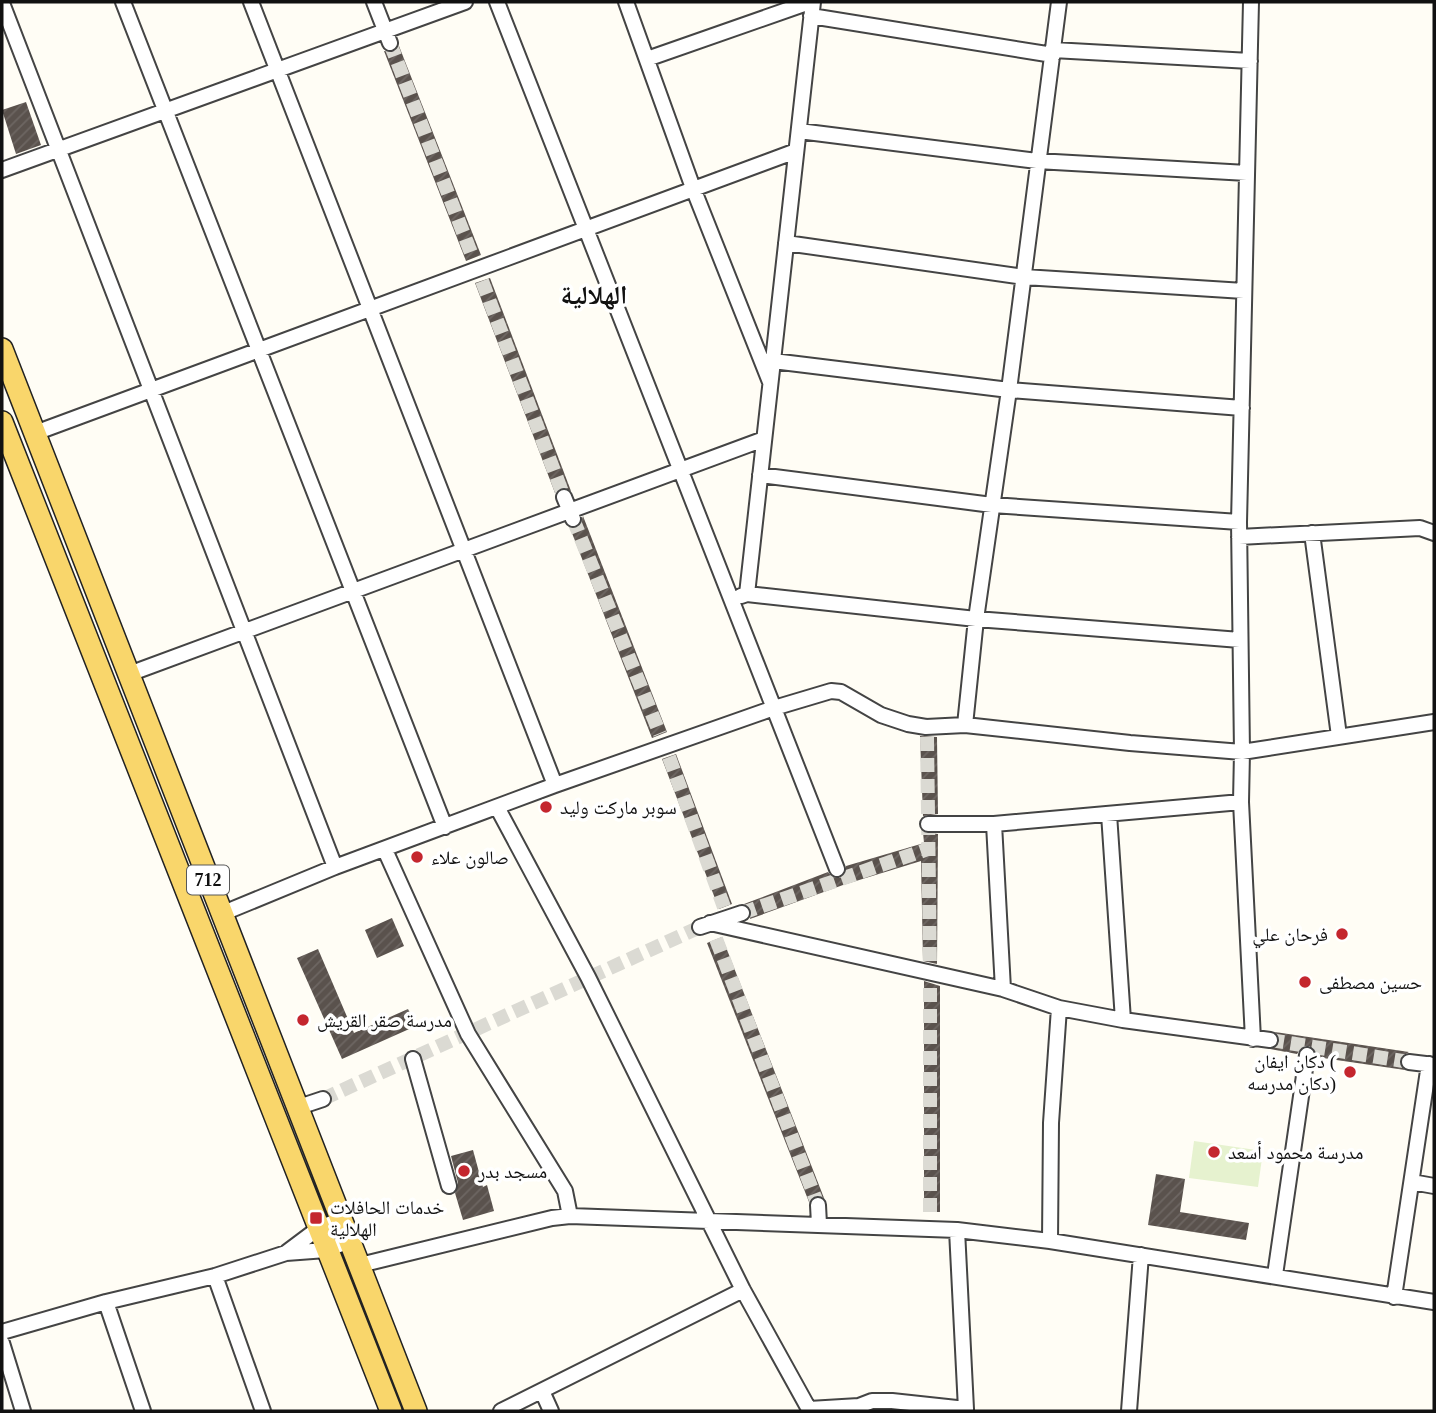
<svg xmlns="http://www.w3.org/2000/svg" width="1436" height="1413" viewBox="0 0 1436 1413" font-family="'Times New Roman','Noto Naskh Arabic',serif">
  <defs>
    <pattern id="building-hatch" width="6" height="6" patternUnits="userSpaceOnUse" patternTransform="scale(1.75)"><rect width="6" height="6" fill="#5a524d"/><path d="M-1 1l2-2M0 6l6-6M5 7l2-2" fill="none" stroke="#6d6662"/></pattern>
  </defs>
  <rect width="100%" height="100%" fill="#fffdf5"/>
  <!-- pitch -->
  <path fill="#e6f2cf" d="M 1194,1141 L 1263,1151 L 1258,1187 L 1189,1178 Z"/>
  <!-- building -->
  <path fill="url(#building-hatch)" d="M 399,46 L 481,255 L 466,261 L 384,51 L 393,52 Z
    M 26,102 L 41,145 L 16,154 L 2,110 Z
    M 490,278 L 571,491 L 561,488 L 555,493 L 475,283 Z
    M 583,516 L 667,732 L 652,738 L 570,528 L 580,525 Z
    M 920,736 L 937,737 L 938,814 L 923,816 Z
    M 676,754 L 732,904 L 719,909 L 662,759 Z
    M 923,832 L 938,834 L 937,964 L 923,961 L 921,861 L 843,885 L 750,919 L 751,909 L 744,904 L 828,872 L 832,877 L 840,878 L 845,874 L 846,866 L 924,843 Z
    M 392,918 L 404,946 L 377,958 L 365,930 Z
    M 722,937 L 824,1198 L 817,1196 L 809,1202 L 707,943 Z
    M 318,949 L 354,1033 L 408,1009 L 416,1026 L 342,1059 L 297,958 Z
    M 924,981 L 940,986 L 940,1212 L 924,1212 Z
    M 1275,1032 L 1409,1052 L 1402,1056 L 1400,1060 L 1401,1066 L 1405,1070 L 1316,1057 L 1316,1051 L 1309,1046 L 1303,1046 L 1297,1054 L 1270,1049 L 1277,1046 L 1279,1042 Z
    M 473,1150 L 483,1187 L 487,1185 L 494,1211 L 463,1220 L 455,1193 L 458,1183 L 451,1156 Z
    M 1156,1174 L 1185,1179 L 1180,1212 L 1249,1223 L 1246,1240 L 1148,1225 Z"/>
  <g fill="none" stroke-linecap="round" stroke-linejoin="round">
    <!-- street-tunnel -->
    <path stroke="#dbdad3" stroke-width="14" stroke-dasharray="14 7" stroke-linecap="butt" d="M 390,43 L 473,258
      M 482,281 L 564,497
      M 573,519 L 660,734
      M 927,737 L 930,967
      M 669,757 L 724,907
      M 742,913 L 928,849
      M 716,939 L 818,1205
      M 1270,1040 L 1409,1062
      M 323,1099 L 700,927
      M 930,1212 L 930,983"/>
    <defs>
      <path id="street" d="M 123,2 L 445,827
        M 251,2 L 555,785
        M 374,2 L 390,43
        M 497,2 L 837,869
        M 626,2 L 693,188 L 770,382
        M 1251,2 L 1239,522 L 1242,752 L 1241,802 L 1253,1039
        M 2,3 L 335,867
        M 811,16 L 1053,55
        M 1053,50 L 1250,61
        M 647,59 L 810,2
        M 799,131 L 1037,161 L 1247,173
        M 2,170 L 465,2
        M 786,243 L 1024,277 L 1244,291
        M 773,361 L 1009,390 L 1242,408
        M 35,433 L 796,151
        M 760,475 L 992,505 L 1239,522
        M 564,497 L 573,519
        M 1312,533 L 1339,736
        M 1239,537 L 1420,528 L 1434,533
        M 747,594 L 813,2
        M 741,596 L 747,594 L 976,619 L 1240,640
        M 129,674 L 764,439
        M 965,725 L 976,619 L 1009,390 L 1059,2
        M 497,807 L 588,977 L 743,1290 L 810,1411
        M 1109,814 L 1123,1020
        M 928,824 L 994,824 L 1241,802
        M 994,824 L 1003,989
        M 385,850 L 468,1034 L 565,1191 L 570,1216
        M 221,914 L 335,867 L 555,785 L 774,708 L 831,691 L 841,692 L 881,715 L 908,724 L 926,727 L 965,725 L 1130,743 L 1242,752 L 1434,722
        M 710,923 L 1003,989 L 1059,1008 L 1123,1020 L 1270,1040
        M 700,927 L 742,913
        M 413,1059 L 449,1186
        M 1409,1062 L 1434,1065
        M 299,1107 L 323,1099
        M 1412,1182 L 1434,1186
        M 818,1205 L 819,1224
        M 1050,1241 L 1051,1123 L 1059,1008
        M 287,1252 L 319,1228 L 342,1219
        M 360,1265 L 552,1218 L 570,1216 L 957,1230 L 1050,1241 L 1434,1302
        M 1275,1275 L 1307,1055
        M 215,1276 L 263,1411
        M 1394,1297 L 1429,1064
        M 106,1302 L 143,1411
        M 2,1332 L 106,1302 L 215,1276 L 286,1253 L 326,1250 L 350,1241
        M 2,1343 L 23,1411
        M 542,1391 L 551,1411
        M 809,1409 L 859,1406 L 872,1401 L 892,1401 L 966,1409 L 957,1230
        M 501,1411 L 743,1290
        M 1129,1411 L 1141,1255"/>
      <path id="primary" d="M 2,349 L 416,1411
        M 2,422 L 391,1411"/>
    </defs>
    <!-- street casing -->
    <use href="#street" stroke="#444" stroke-width="18"/>
    <!-- primary casing -->
    <use href="#primary" stroke="#222" stroke-width="24"/>
    <!-- street -->
    <use href="#street" stroke="#fff" stroke-width="14"/>
    <!-- primary -->
    <use href="#primary" stroke="#f9d66b" stroke-width="21"/>
  </g>
  <!-- markers -->
  <g fill="#c4262e" stroke="#fff" stroke-width="2.5">
    <circle cx="546" cy="807" r="7"/>
    <circle cx="417" cy="857" r="7"/>
    <circle cx="1342" cy="934" r="7"/>
    <circle cx="1305" cy="982" r="7"/>
    <circle cx="303" cy="1020" r="7"/>
    <circle cx="1350" cy="1072" r="7"/>
    <circle cx="1214" cy="1152" r="7"/>
    <circle cx="464" cy="1171" r="7"/>
    <rect x="309" y="1211" width="14" height="14" rx="3.5"/>
  </g>
  <g text-anchor="middle" dominant-baseline="central" stroke-width="7" stroke-linejoin="round" paint-order="stroke">
    <!-- shield labels -->
    <rect fill="#fff" stroke="#585858" stroke-width="2" x="187" y="865.5" width="42" height="29" rx="5"/>
    <g font-size="18" font-weight="bold" fill="#111">
      <text x="208" y="880">712</text>
    </g>
    <!-- poi labels -->
    <g font-size="19" fill="#111" stroke="#fff" text-anchor="start">
      <text x="560" y="807">سوبر ماركت وليد</text>
      <text x="431" y="857">صالون علاء</text>
      <text x="1328" y="934" text-anchor="end">فرحان علي</text>
      <text x="1319" y="982">حسين مصطفى</text>
      <text x="317" y="1020">مدرسة صقر القريش</text>
      <text x="1336" y="1061" text-anchor="end">دكان ايفان (<tspan x="1336" dy="22">دكان مدرسه)</tspan></text>
      <text x="1228" y="1152">مدرسة محمود أسعد</text>
      <text x="478" y="1171">مسجد بدر</text>
      <text x="330" y="1207">خدمات الحافلات<tspan x="330" dy="22">الهلالية</tspan></text>
    </g>
    <!-- district labels -->
    <g font-size="26" font-weight="bold" fill="#111" stroke="#fff">
      <text x="594" y="295">الهلالية</text>
    </g>
  </g>
  <!-- border -->
  <rect width="1436" height="1413" fill="none" stroke="#111111" stroke-width="7"/>
</svg>
